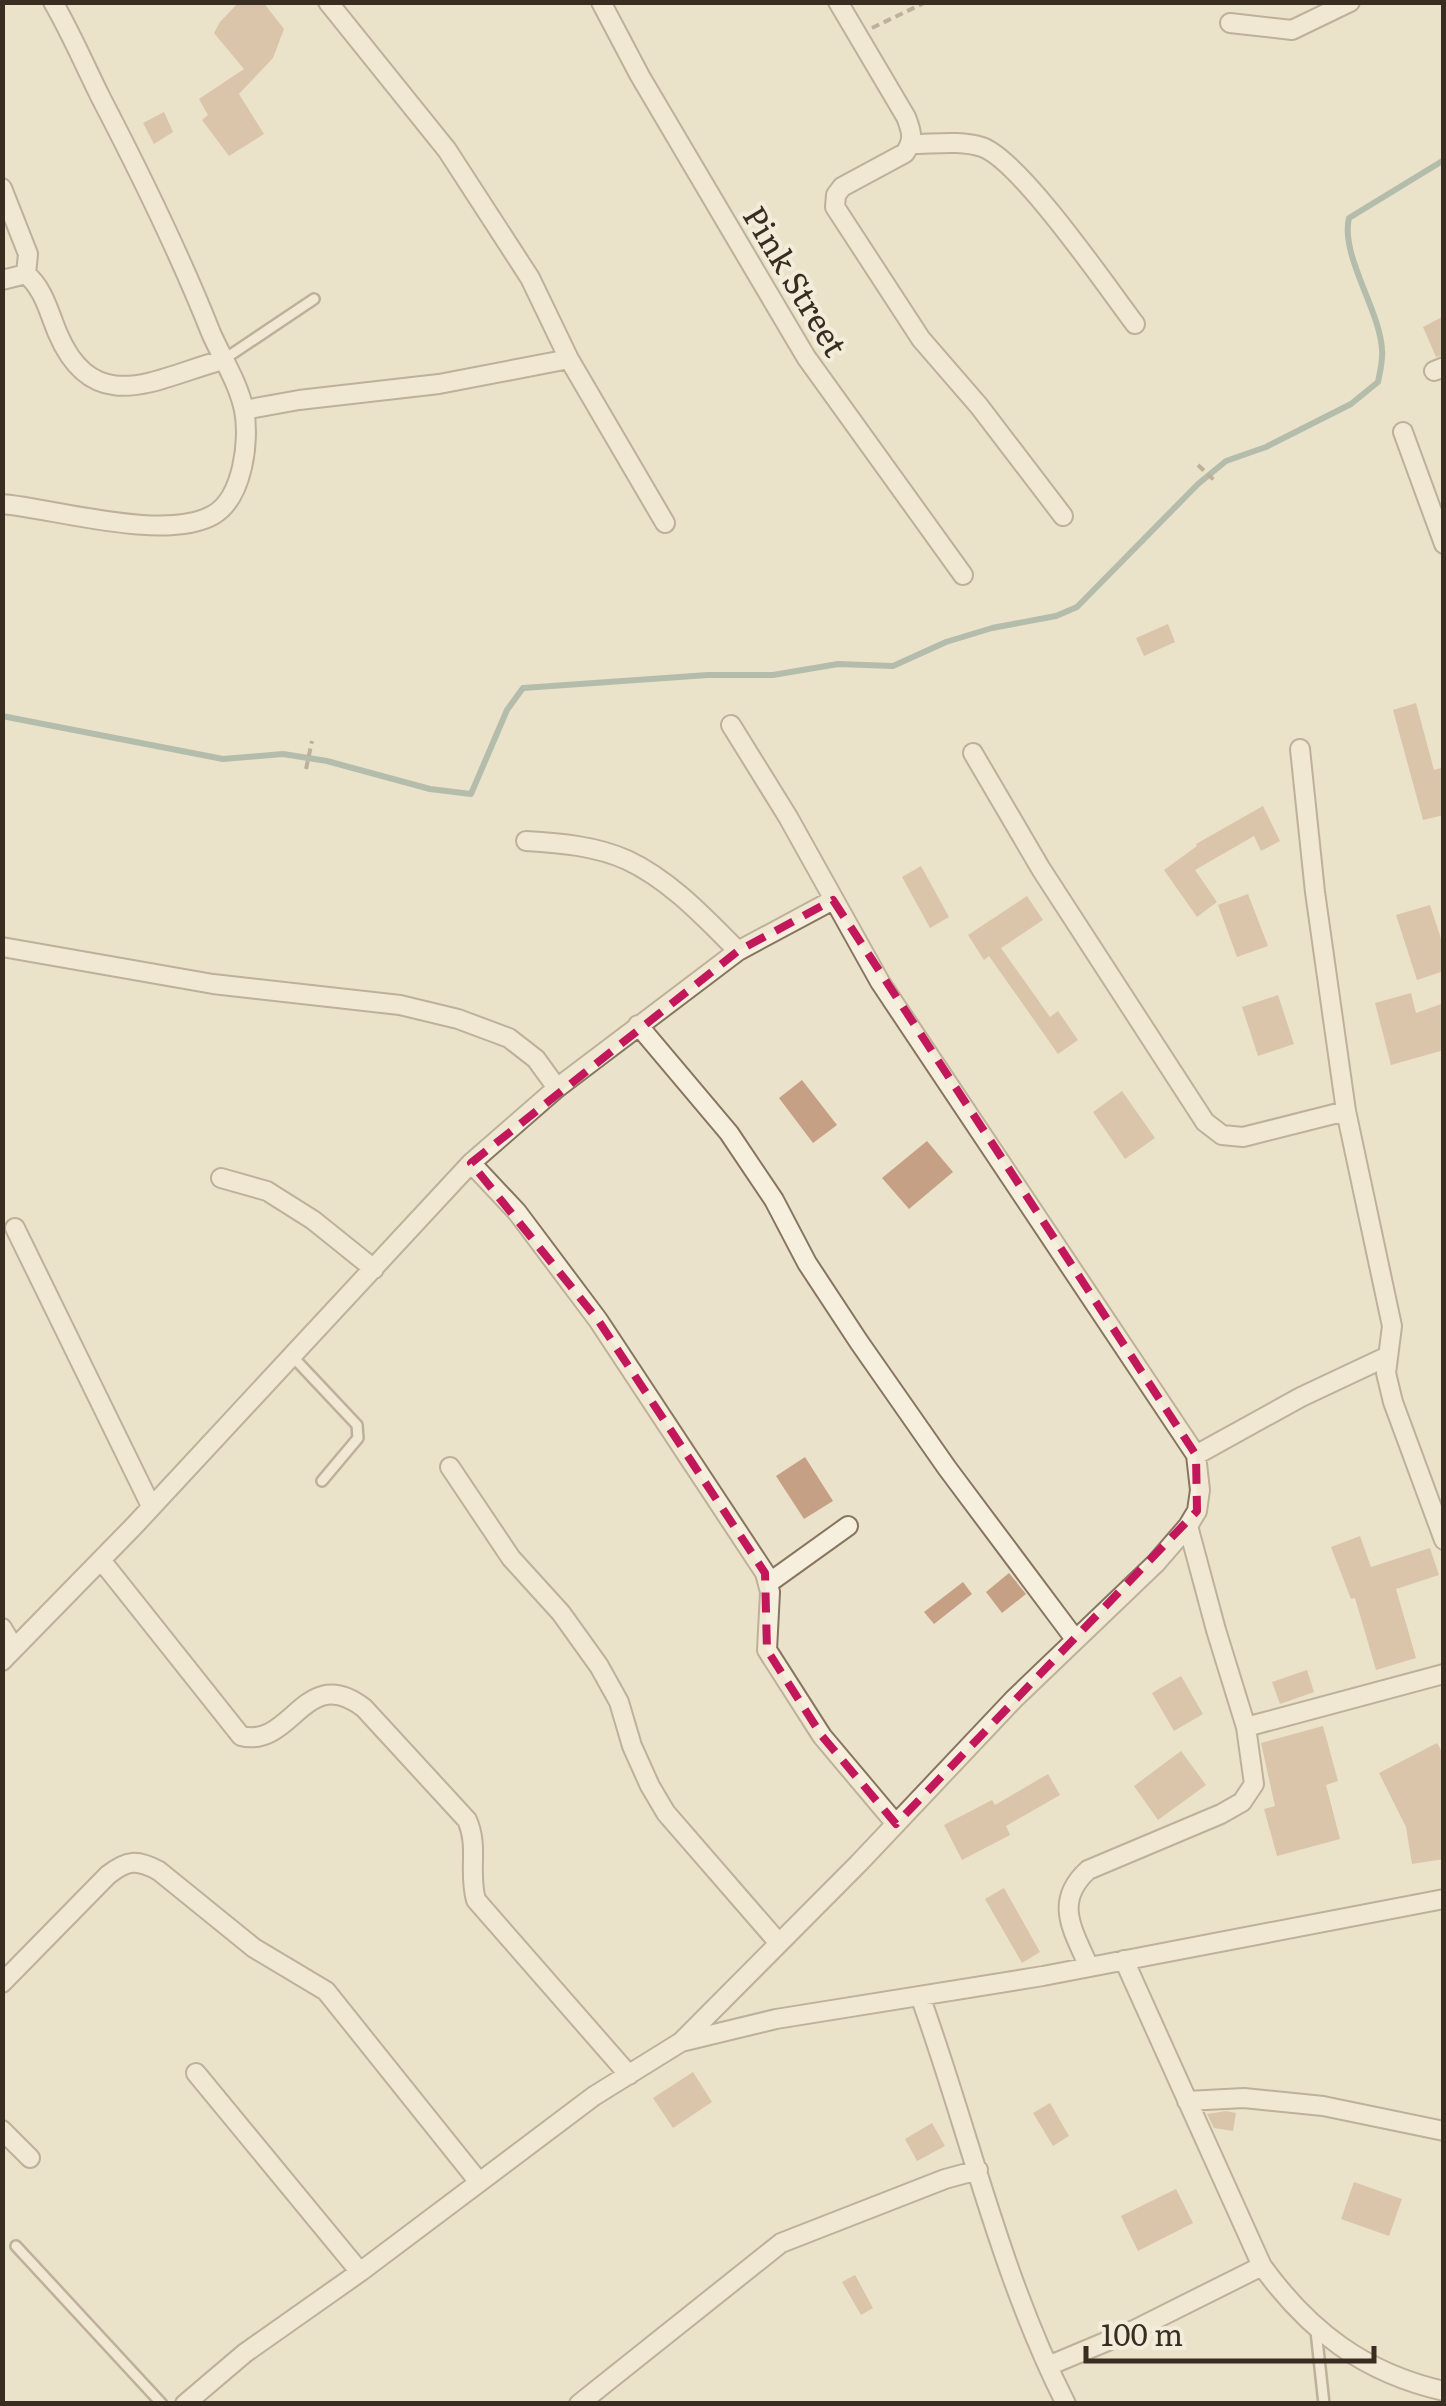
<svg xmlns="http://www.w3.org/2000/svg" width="1446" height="2406" viewBox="0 0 1446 2406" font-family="Literata,serif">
  <rect width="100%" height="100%" fill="#ebe2cb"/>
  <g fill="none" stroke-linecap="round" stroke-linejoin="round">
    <!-- stream -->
    <path stroke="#728f88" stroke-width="6" d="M 2,716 L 223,759 L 283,754 L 327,761 L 430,789 L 471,794 L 507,710 L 523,688 L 708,675 L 773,675 L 838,664 L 893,666 L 946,642 L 992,628 L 1056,616 L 1077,607 L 1198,484 L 1226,461 L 1266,447 L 1351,404 L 1378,382 C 1380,372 1383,360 1382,350 C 1380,310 1340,255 1349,218 L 1444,160"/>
  </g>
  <!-- building -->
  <path fill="#c6a084" d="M 239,2 L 263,2 L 284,29 L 273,58 L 239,94 L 264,134 L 229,156 L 202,120 L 208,115 L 199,99 L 244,69 L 214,33 L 220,22 Z
    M 164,112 L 173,132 L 154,144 L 143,123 Z
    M 1444,316 L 1444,355 L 1436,357 L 1423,327 Z
    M 1168,624 L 1175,642 L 1144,656 L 1136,638 Z
    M 1416,703 L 1434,770 L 1444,767 L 1444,815 L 1423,820 L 1393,710 Z
    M 1263,806 L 1280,841 L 1261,851 L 1254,836 L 1195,870 L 1217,902 L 1197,917 L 1164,870 L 1197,846 L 1196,844 Z
    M 921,866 L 949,917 L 930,928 L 902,877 Z
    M 1248,894 L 1268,946 L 1237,957 L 1218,905 Z
    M 1027,896 L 1043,920 L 1001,948 L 1050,1017 L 1058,1011 L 1078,1040 L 1058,1054 L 989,956 L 984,960 L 968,935 Z
    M 1430,905 L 1444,948 L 1444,971 L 1417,980 L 1396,915 Z
    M 1411,993 L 1416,1013 L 1444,1003 L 1444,1050 L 1391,1065 L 1375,1003 Z
    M 1278,995 L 1294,1044 L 1258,1056 L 1242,1007 Z
    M 802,1080 L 837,1125 L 813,1143 L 779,1098 Z
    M 1122,1091 L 1155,1138 L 1125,1159 L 1093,1112 Z
    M 927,1141 L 953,1172 L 909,1209 L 882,1178 Z
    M 805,1457 L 833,1501 L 804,1519 L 776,1476 Z
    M 1360,1536 L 1371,1567 L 1430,1548 L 1439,1575 L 1396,1589 L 1416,1658 L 1376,1670 L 1355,1598 L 1351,1599 L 1331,1547 Z
    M 1009,1573 L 1026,1594 L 1002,1613 L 986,1592 Z
    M 963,1582 L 972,1594 L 934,1624 L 924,1612 Z
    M 1307,1670 L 1314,1692 L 1280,1704 L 1272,1682 Z
    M 1181,1676 L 1203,1714 L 1174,1731 L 1152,1693 Z
    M 1323,1726 L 1338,1781 L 1326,1785 L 1340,1839 L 1277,1856 L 1264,1809 L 1275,1806 L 1261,1743 Z
    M 1437,1743 L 1444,1755 L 1444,1859 L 1412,1864 L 1406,1827 L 1379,1773 Z
    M 1181,1751 L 1206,1785 L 1158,1820 L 1134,1786 Z
    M 1048,1774 L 1060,1795 L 1006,1826 L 1010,1835 L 962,1860 L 944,1825 L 992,1800 L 995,1805 Z
    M 1004,1888 L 1040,1952 L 1022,1963 L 985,1899 Z
    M 693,2072 L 712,2102 L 673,2128 L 653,2098 Z
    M 1050,2103 L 1069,2136 L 1053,2146 L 1033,2113 Z
    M 1226,2111 L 1236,2113 L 1233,2131 L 1214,2128 L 1207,2114 Z
    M 932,2123 L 945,2146 L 917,2161 L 905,2139 Z
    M 1354,2182 L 1402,2199 L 1389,2236 L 1341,2219 Z
    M 1176,2189 L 1193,2223 L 1138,2251 L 1121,2216 Z
    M 855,2275 L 873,2308 L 861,2315 L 842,2282 Z"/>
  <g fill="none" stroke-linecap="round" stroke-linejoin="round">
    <defs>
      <path id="lane" d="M 223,360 L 314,299
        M 293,1357 L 357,1425 L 358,1438 L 322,1481
        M 16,2246 L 162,2404
        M 1316,2331 L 1324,2404"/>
      <path id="street" d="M 328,2 L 447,150 L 530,278 L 569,359 L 665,523
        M 601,2 L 640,76 L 806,357 L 963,575
        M 838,2 L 906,117 C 912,132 914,140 905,153 L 842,187 L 836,195 L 835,207 L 921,339 L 979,406 L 1063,516
        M 1230,23 L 1292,30 L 1350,2
        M 912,144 C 934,144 961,140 982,147 C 1020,160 1107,287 1135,324
        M 2,188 L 28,254 L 26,274
        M 2,280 L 26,274 C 44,289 49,313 58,334 C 95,420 158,377 223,360
        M 1434,371 L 1444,367
        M 244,410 L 299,400 L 439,384 L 569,359
        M 1403,432 L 1444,544
        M 2,504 C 57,509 164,542 213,515 C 243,498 250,440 244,410 C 238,382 222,358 211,333 C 179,252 141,175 101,98 C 85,66 71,33 53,2
        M 1300,749 L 1315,892 L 1346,1111 L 1392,1326 L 1386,1373 L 1393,1402 L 1444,1540
        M 973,753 L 1041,869 L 1205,1122 L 1222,1135 L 1243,1137 L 1346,1111
        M 526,841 C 560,843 596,846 627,860 C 670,880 705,918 738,951
        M 2,947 L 213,984 L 400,1005 L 458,1019 L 509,1038 L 536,1059 L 557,1088
        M 638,1025 L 729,1133 L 774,1200 L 807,1263 L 859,1342 L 947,1468 L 1075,1639
        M 471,1163 L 517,1212 L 598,1320 L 765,1573 L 770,1592 L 767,1650 L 822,1736 L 896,1824
        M 221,1178 L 267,1191 L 313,1220 L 374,1269
        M 15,1228 L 151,1506
        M 1196,1455 L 1301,1397 L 1386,1357
        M 450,1467 L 511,1558 L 561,1613 L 599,1666 L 619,1702 L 632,1746 L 650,1786 L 666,1813 L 778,1942
        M 101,1560 L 241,1736 C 292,1749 305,1662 364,1708 L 467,1820 C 479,1846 468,1872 476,1900 L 629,2075
        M 770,1582 L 848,1526
        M 2,1628 L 14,1648
        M 2,1661 L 134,1526 L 471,1163 L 557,1088 L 738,951 L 833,900
        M 1246,1727 L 1444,1674
        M 1124,1960 L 1262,2266 C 1309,2331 1364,2373 1444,2391
        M 1089,1967 C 1073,1930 1053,1902 1088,1870 L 1221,1814 L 1242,1802 L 1254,1784 L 1246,1727 L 1216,1630 L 1188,1526
        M 2,1983 L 108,1875 C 127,1860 137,1859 159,1871 L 254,1948 L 326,1991 L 479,2182
        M 920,1996 C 969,2131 1000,2274 1066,2404
        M 681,2042 L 859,1863 L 1014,1699 L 1156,1563 L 1188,1526 L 1197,1511 L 1200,1490 L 1196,1455 L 880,982 L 788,817 L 731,725
        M 196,2073 L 360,2272
        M 1187,2101 L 1244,2098 L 1323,2106 L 1444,2131
        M 2,2130 L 30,2158
        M 1048,2366 L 1134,2330 L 1262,2266
        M 185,2404 L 245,2353 L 360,2272 L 594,2096 L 681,2042 L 776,2019 L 1043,1976 L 1444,1899
        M 579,2404 L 781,2243 L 945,2179 L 978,2170"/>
    </defs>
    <!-- lane casing -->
    <use href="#lane" stroke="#877560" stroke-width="14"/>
    <!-- street casing -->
    <use href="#street" stroke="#877560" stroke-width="22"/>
    <!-- path -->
    <path stroke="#877560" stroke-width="4" stroke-dasharray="8 5" stroke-linecap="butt" d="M 872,28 L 926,2
      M 1198,465 L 1214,480
      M 306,769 L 312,741"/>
    <!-- lane -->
    <use href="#lane" stroke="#f7efde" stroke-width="9"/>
    <!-- street -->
    <use href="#street" stroke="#f7efde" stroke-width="18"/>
  </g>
  <!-- marked area -->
  <path d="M0 0H1446V2406H0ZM 833,900 L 1196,1455 L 1197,1511 L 896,1824 L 822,1736 L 767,1650 L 765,1573 L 598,1320 L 471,1163 L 738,951 Z" fill="#ebe2cb" fill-opacity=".55" fill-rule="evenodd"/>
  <path fill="none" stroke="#c2185b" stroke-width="8" stroke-dasharray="20 12" stroke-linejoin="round" d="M 833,900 L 1196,1455 L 1197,1511 L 896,1824 L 822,1736 L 767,1650 L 765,1573 L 598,1320 L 471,1163 L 738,951 Z"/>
  <g text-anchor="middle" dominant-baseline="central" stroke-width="8" stroke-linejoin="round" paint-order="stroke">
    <!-- street labels -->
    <g font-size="32" fill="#392d22" stroke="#f3ecda">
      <text transform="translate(797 280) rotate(59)">Pink Street</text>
    </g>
  </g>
  <!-- border -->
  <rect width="1446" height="2406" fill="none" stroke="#392d22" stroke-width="10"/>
  <!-- scale -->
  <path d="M1086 2346v15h288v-15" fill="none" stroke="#392d22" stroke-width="5"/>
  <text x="1101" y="2346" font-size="30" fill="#392d22" stroke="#f3ecda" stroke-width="8" paint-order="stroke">100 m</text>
</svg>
